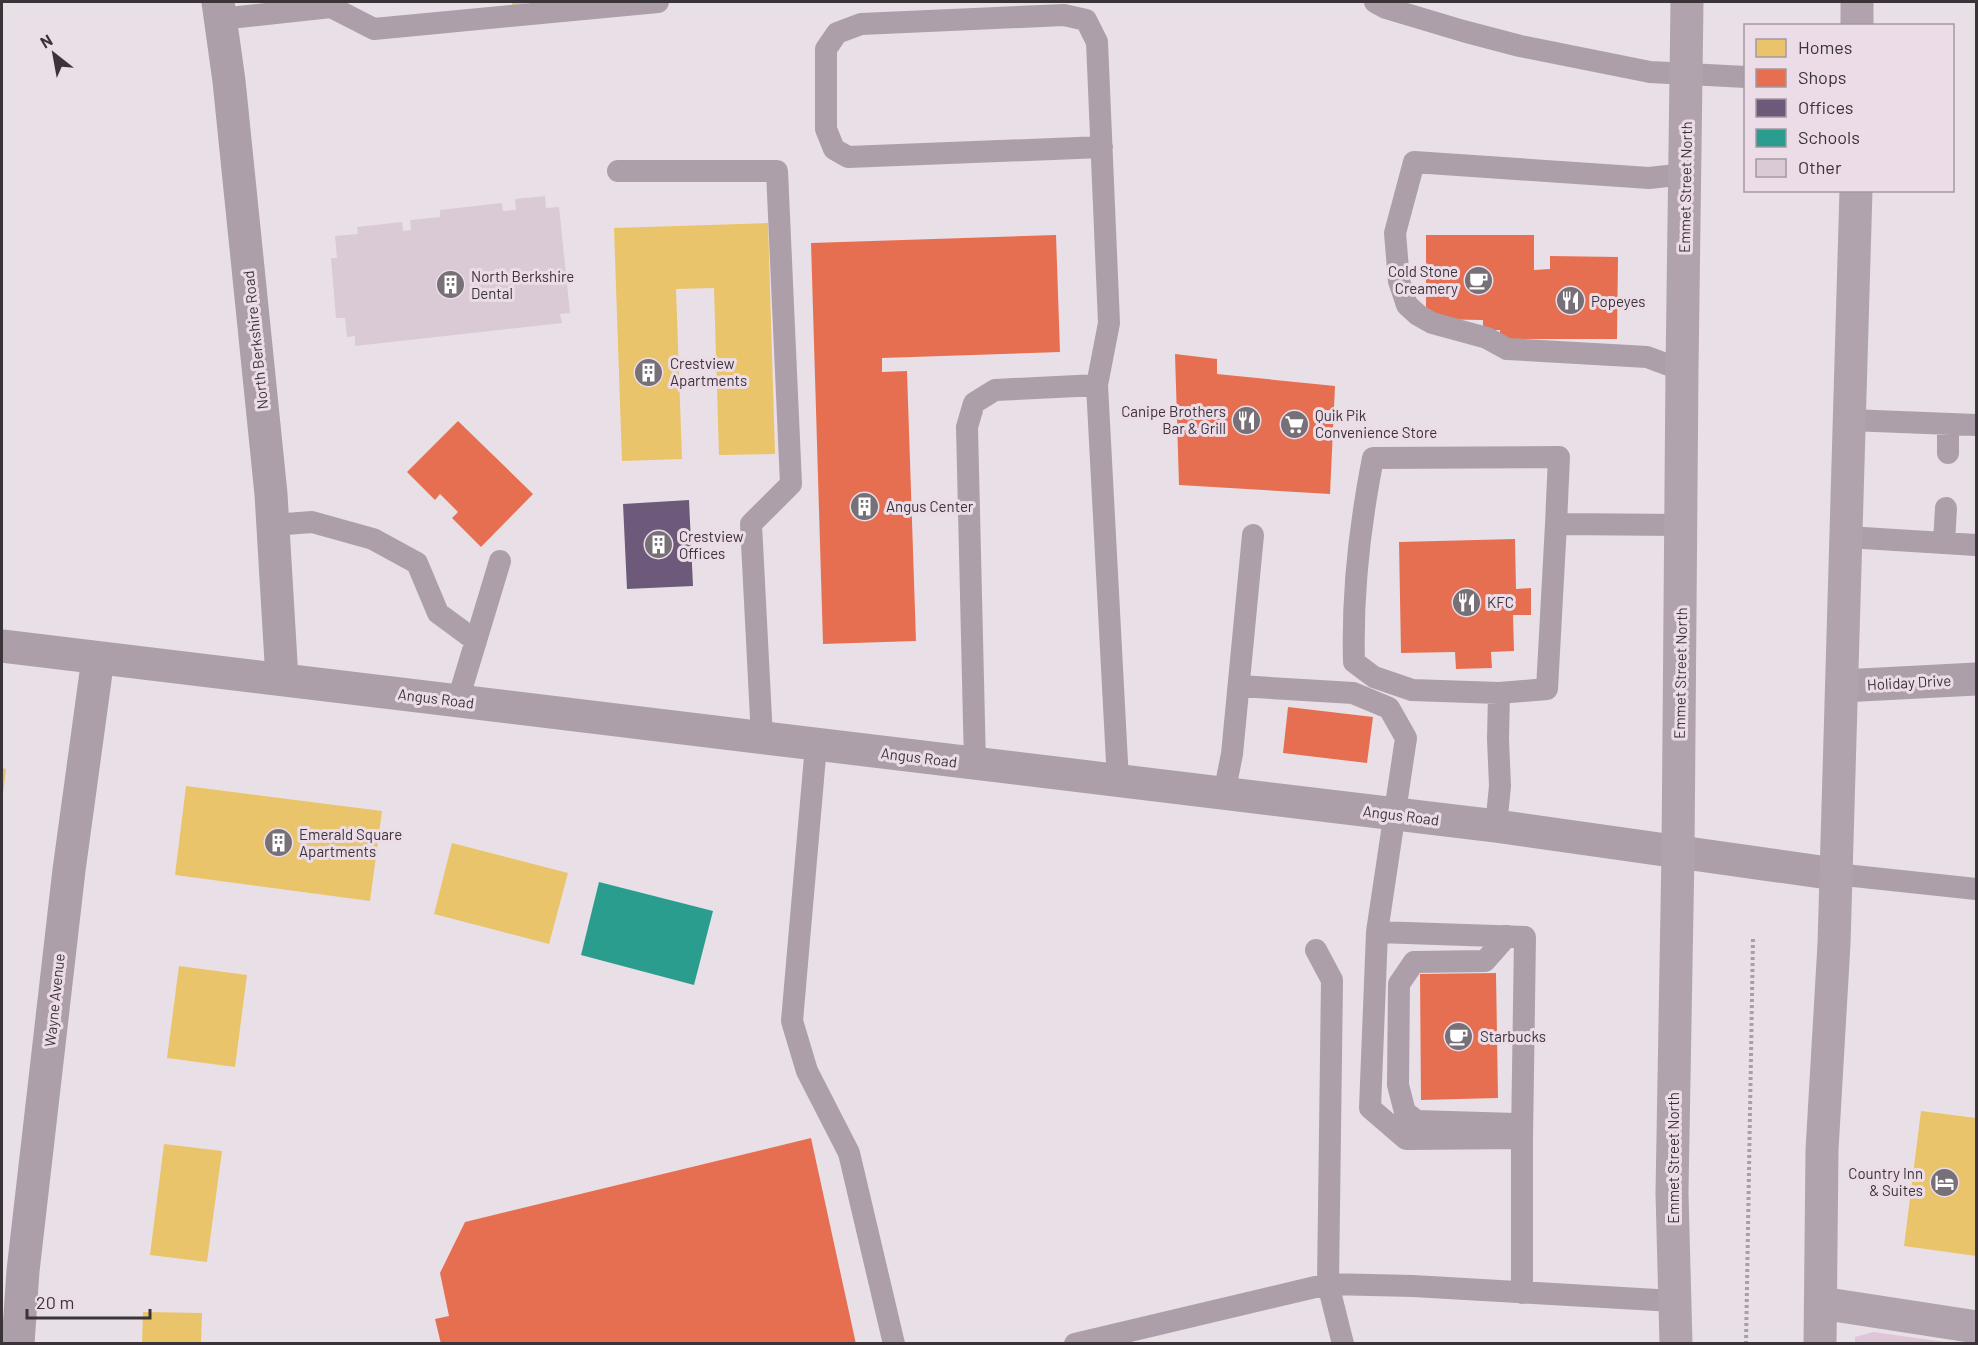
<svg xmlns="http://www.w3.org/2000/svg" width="1978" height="1345" viewBox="0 0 1978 1345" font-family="Barlow,sans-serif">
  <rect width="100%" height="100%" fill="#e8e0e6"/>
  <!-- green -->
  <path fill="#dec6d8" d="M 1873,1332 L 1952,1343 L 1855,1343 L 1855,1337 Z"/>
  <!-- homes -->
  <path fill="#e9c46a" d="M 512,2 L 530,2 L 530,3 L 512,5 Z
    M 768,223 L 775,454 L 719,455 L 714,288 L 676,289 L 682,459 L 622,461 L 614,228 Z
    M 2,768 L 6,769 L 3,794 L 2,794 Z
    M 186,786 L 382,811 L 370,901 L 175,875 Z
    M 452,843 L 568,873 L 549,944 L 434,914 Z
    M 179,966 L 247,975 L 235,1067 L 167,1058 Z
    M 1921,1111 L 1976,1118 L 1976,1256 L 1904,1246 Z
    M 164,1144 L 222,1151 L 207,1262 L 150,1255 Z
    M 143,1312 L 202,1313 L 201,1344 L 142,1344 Z"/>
  <!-- shops -->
  <path fill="#e76f51" d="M 1056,235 L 1060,352 L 882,358 L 882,372 L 907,371 L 916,641 L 823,644 L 811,243 Z
    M 1426,235 L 1534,235 L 1534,270 L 1550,269 L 1550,256 L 1618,257 L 1617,339 L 1500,339 L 1500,330 L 1483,330 L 1483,320 L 1426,319 Z
    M 1175,354 L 1217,359 L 1217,374 L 1335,386 L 1330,494 L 1179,485 Z
    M 458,421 L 533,494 L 481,547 L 452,518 L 458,512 L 440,494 L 435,500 L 407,472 Z
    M 1515,539 L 1516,589 L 1531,588 L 1531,615 L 1513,615 L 1514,651 L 1491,652 L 1492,668 L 1456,669 L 1455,652 L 1401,653 L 1399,542 Z
    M 1288,707 L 1373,717 L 1367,763 L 1283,753 Z
    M 1496,973 L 1498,1098 L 1421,1100 L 1420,974 Z
    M 811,1138 L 856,1344 L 441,1344 L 435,1319 L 449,1316 L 440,1273 L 465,1222 Z"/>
  <!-- offices -->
  <path fill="#6d597a" d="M 689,500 L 693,586 L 627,589 L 623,504 Z"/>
  <!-- schools -->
  <path fill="#2a9d8f" d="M 599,882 L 713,911 L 694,985 L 581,955 Z"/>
  <!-- building -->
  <path fill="#d9cad6" d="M 545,196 L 546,208 L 559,207 L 570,313 L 560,314 L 562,323 L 355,346 L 355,336 L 347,337 L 345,318 L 336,318 L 331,258 L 337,258 L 335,236 L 358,234 L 357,227 L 402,222 L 403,231 L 411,230 L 410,220 L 440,217 L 440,210 L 502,203 L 503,211 L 516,210 L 515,199 Z"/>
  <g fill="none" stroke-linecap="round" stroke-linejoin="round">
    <!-- path -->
    <path stroke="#a89fa6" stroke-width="4" stroke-dasharray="3 3" stroke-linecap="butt" d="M 1746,1344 L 1753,939"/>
    <!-- service -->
    <path stroke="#ac9faa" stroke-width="22" d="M 1375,2 L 1386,8 L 1463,31 L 1520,46 L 1650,72 L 1746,77
      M 220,19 L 331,7 L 374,29 L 658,2
      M 1102,147 L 848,157 L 834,149 L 826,129 L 826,49 L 837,33 L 861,24 L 1064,15 L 1086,20 L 1097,42 L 1109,323 L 1097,385 L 1118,781
      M 618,171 L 777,171 L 791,484 L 751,524 L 762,738
      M 1682,370 L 1647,357 L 1507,349 L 1487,338 L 1432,323 L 1418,315 L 1407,305 L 1399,281 L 1395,233 L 1414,162 L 1649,178 L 1685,174
      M 1850,420 L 1976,425
      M 1948,424 L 1948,453
      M 273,525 L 312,522 L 373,539 L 417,563 L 438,613 L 476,641
      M 1847,537 L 1976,545
      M 1944,543 L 1946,508
      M 1239,686 L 1353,693 L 1389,708 L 1406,738 L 1377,932 L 1370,1108 L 1406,1139 L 1522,1138 L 1525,937 L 1377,932
      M 1499,693 L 1412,690 L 1374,677 L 1354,662 C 1352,594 1360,524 1373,458 L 1559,457 L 1556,524
      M 458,700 L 500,561
      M 816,745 L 792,1021 L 807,1071 L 849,1153 L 894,1344
      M 975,764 L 967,427 L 974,403 L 995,390 L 1097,385
      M 1224,794 L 1232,754 L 1253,535
      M 1496,826 L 1500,786 L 1498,739 L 1499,693 L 1547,689 L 1556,524 L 1682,525
      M 1835,874 L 1976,889
      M 1507,936 L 1485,961 L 1414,962 L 1399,984 L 1398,1085 L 1405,1112 L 1417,1121 L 1516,1124
      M 1316,950 L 1332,980 L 1328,1284 L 1343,1344
      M 1522,1138 L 1522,1293
      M 1075,1344 L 1328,1284 L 1413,1286 L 1674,1301"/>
    <!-- minor -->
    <path stroke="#ac9faa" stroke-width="33" d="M 218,2 L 229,81 L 271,494 L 282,679
      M 2,646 L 1496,826 L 1835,874
      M 1842,686 L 1976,679
      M 18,1344 L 23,1271 L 69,870 L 98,658"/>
    <!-- trunk -->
    <path stroke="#b0a3ae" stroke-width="33" d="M 1857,26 L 1857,2
      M 1821,1303 L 1976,1327
      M 1676,1344 L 1672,1193 L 1678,852 L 1682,370 L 1687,2
      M 1820,1344 L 1822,1150 L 1834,944 L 1856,190"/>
  </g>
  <!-- icons -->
  <defs>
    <symbol id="cafe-disc" viewBox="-11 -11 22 22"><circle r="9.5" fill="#777076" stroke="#ebdce7"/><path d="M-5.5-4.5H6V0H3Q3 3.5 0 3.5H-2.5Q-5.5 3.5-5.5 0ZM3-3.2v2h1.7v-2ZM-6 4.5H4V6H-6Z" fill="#fff"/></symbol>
    <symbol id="building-disc" viewBox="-11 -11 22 22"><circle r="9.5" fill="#777076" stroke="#ebdce7"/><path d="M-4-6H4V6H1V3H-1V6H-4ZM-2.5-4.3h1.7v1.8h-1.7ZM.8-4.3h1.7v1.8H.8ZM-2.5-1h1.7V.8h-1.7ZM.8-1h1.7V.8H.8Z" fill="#fff"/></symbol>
    <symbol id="restaurant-disc" viewBox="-11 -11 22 22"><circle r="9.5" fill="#777076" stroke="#ebdce7"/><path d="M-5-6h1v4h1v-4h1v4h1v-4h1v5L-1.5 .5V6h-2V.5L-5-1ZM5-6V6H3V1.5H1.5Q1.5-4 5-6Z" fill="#fff"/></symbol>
    <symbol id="supermarket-disc" viewBox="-11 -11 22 22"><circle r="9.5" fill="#777076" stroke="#ebdce7"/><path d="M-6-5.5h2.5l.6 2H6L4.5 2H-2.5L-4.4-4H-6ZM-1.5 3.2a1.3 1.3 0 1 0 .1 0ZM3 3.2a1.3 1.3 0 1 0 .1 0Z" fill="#fff"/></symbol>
    <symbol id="hotel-disc" viewBox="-11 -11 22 22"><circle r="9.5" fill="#777076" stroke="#ebdce7"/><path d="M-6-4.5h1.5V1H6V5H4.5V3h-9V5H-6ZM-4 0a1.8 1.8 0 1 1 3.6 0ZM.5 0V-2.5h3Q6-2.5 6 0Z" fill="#fff"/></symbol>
  </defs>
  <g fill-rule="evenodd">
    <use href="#cafe-disc" x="1462" y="264" width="33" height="33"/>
    <use href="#building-disc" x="434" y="268" width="33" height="33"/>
    <use href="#restaurant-disc" x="1554" y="284" width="33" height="33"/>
    <use href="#building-disc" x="632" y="356" width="33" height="33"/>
    <use href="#restaurant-disc" x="1230" y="404" width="33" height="33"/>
    <use href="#supermarket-disc" x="1278" y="408" width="33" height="33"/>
    <use href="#building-disc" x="848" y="490" width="33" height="33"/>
    <use href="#building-disc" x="642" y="528" width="33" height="33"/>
    <use href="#restaurant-disc" x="1450" y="586" width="33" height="33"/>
    <use href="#building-disc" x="262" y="826" width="33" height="33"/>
    <use href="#cafe-disc" x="1442" y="1020" width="33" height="33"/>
    <use href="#hotel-disc" x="1928" y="1166" width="33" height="33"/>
  </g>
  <g text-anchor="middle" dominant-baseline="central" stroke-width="6" stroke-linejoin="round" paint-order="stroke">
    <!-- street labels -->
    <g font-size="15" fill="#3a3439" stroke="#ebdce7">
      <text transform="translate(1685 187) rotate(-89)">Emmet Street North</text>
      <text transform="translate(255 340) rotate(-96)">North Berkshire Road</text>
      <text transform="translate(1680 673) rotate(-89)">Emmet Street North</text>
      <text transform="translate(1909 682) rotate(-3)">Holiday Drive</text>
      <text transform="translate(436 698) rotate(7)">Angus Road</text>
      <text transform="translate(919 757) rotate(7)">Angus Road</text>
      <text transform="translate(1401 815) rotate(7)">Angus Road</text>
      <text transform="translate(54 1000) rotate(-84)">Wayne Avenue</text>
      <text transform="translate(1673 1158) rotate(-90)">Emmet Street North</text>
    </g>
    <!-- poi labels -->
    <g font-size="15" fill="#3a3439" stroke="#ebdce7" text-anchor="start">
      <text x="1458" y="271" text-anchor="end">Cold Stone<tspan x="1458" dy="17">Creamery</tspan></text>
      <text x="471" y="276">North Berkshire<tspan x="471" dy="17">Dental</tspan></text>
      <text x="1591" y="301">Popeyes</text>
      <text x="670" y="363">Crestview<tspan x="670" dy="17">Apartments</tspan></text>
      <text x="1226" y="411" text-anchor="end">Canipe Brothers<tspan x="1226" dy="17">Bar &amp; Grill</tspan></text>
      <text x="1315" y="415">Quik Pik<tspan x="1315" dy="17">Convenience Store</tspan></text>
      <text x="886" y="506">Angus Center</text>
      <text x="679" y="536">Crestview<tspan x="679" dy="17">Offices</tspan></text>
      <text x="1487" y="602">KFC</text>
      <text x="299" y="834">Emerald Square<tspan x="299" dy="17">Apartments</tspan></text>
      <text x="1480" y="1036">Starbucks</text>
      <text x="1923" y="1173" text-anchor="end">Country Inn<tspan x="1923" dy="17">&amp; Suites</tspan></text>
    </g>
  </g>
  <!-- border -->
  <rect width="1978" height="1345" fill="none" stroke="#3a3439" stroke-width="6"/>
  <!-- legend -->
  <rect x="1744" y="24" width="210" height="168" fill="#ebdce7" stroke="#a499a1" stroke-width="1.5"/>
  <rect x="1756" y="39" width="30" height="18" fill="#e9c46a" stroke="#a499a1" stroke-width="1.5"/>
  <text x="1798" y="54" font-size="18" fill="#3a3439">Homes</text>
  <rect x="1756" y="69" width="30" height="18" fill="#e76f51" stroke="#a499a1" stroke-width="1.5"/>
  <text x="1798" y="84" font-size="18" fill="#3a3439">Shops</text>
  <rect x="1756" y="99" width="30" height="18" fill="#6d597a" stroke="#a499a1" stroke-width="1.5"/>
  <text x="1798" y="114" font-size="18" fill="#3a3439">Offices</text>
  <rect x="1756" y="129" width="30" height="18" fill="#2a9d8f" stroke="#a499a1" stroke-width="1.5"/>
  <text x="1798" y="144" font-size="18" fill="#3a3439">Schools</text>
  <rect x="1756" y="159" width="30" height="18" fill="#d9cad6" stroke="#a499a1" stroke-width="1.5"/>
  <text x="1798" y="174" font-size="18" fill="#3a3439">Other</text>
  <!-- north arrow -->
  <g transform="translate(54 54) rotate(329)" stroke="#ebdce7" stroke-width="4.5" paint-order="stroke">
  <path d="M0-4.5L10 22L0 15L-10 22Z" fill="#3a3439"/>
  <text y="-9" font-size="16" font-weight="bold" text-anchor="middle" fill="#3a3439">N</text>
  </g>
  <!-- scale -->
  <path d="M27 1309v9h123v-9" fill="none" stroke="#3a3439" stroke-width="3"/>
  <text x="36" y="1309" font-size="18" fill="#3a3439" stroke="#ebdce7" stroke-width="4.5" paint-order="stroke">20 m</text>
</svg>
